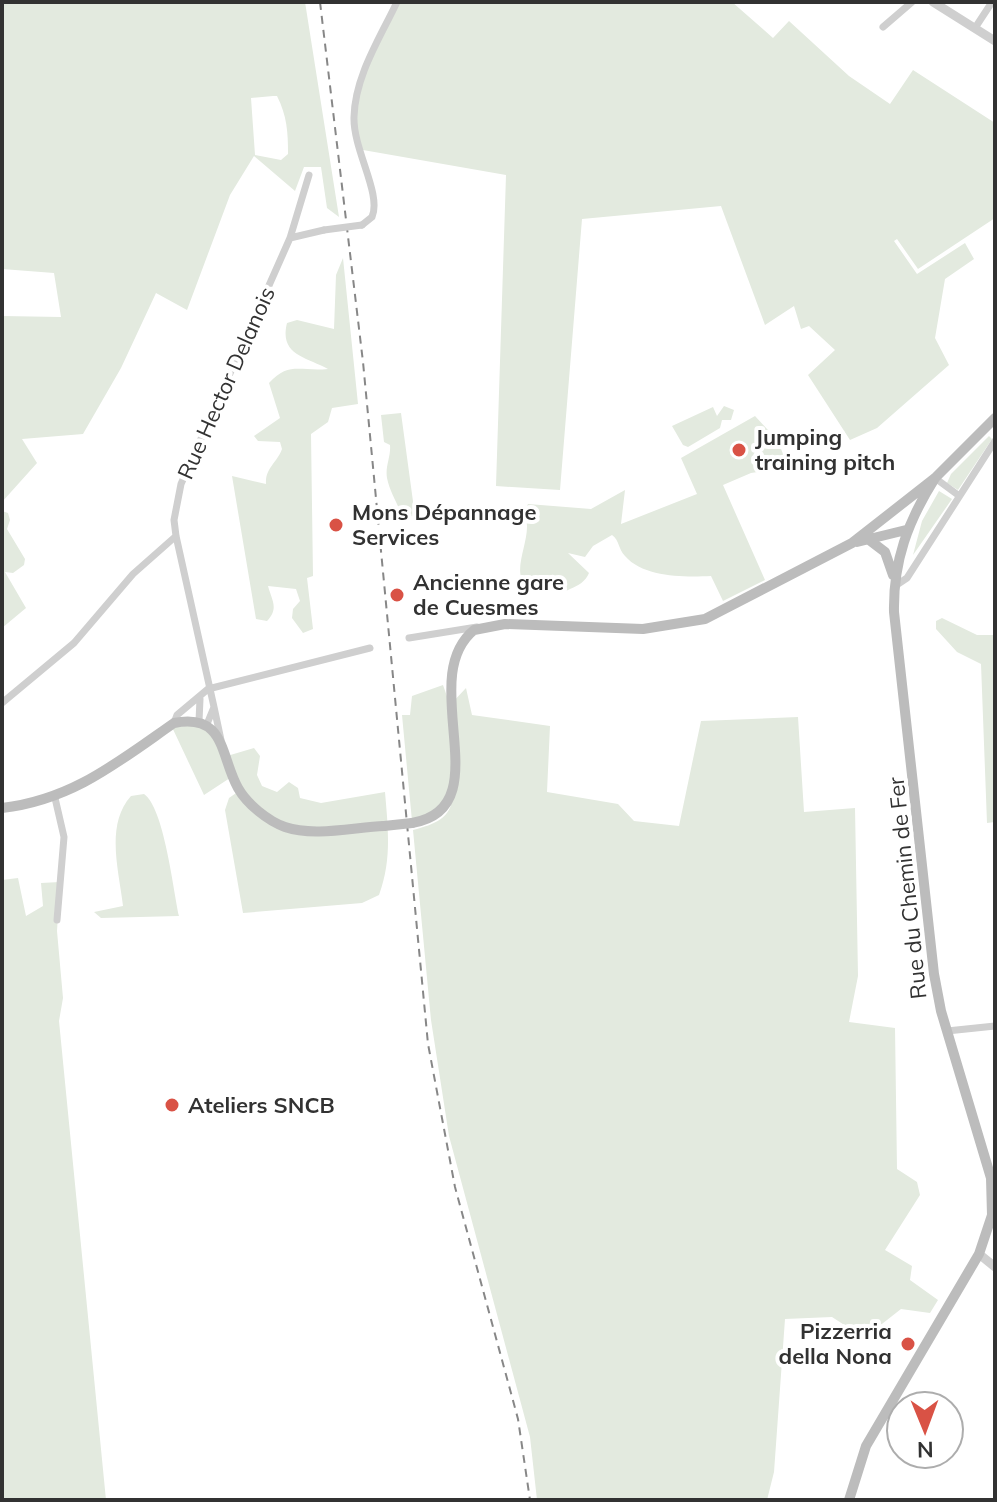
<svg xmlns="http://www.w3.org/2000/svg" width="997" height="1502" viewBox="0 0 997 1502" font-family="Mulish,sans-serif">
  <rect width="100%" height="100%" fill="#fff"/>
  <!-- green -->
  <path fill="#e3eadf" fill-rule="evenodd" d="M 2,2 L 305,2 L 339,217 L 327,208 L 321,167 L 304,167 L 295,191 L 254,156 L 230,195 L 187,310 L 156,293 L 121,368 L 83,434 L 22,439 L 37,463 L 2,502 L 2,316 L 61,317 L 54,273 L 2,269 ZM 273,96 L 277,96 C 287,116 288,132 288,154 L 281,160 L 255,155 L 251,98 Z
    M 397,2 L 732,2 L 773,38 L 789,21 L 849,76 L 890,104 L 913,70 L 995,123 L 995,218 L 918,269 L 897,239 L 894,241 L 917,274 L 965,243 L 974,259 L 945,279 L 935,338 L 949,365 L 877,428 L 850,440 L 808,375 L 835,350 L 809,326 L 801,329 L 794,306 L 765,325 L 721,206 L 582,219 L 560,490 L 496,486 L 506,175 L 363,150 C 338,103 377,44 397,2 Z
    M 343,258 L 358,404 L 332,408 L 328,422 L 311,434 L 313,576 L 307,578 L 313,629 L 303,633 L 292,618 L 293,609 L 300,601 L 296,589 L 268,586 C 272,601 279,608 267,621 L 256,619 L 232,476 L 266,484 C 265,468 277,463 282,449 L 280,442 L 258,441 L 254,436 L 280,418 L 269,383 C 289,361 301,372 328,369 C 306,357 279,355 287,323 L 297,320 L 334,329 L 336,275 Z
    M 724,406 L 734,410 L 731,420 L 722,420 L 720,428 L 688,447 L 683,445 L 672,426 L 713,407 L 717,416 Z
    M 401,413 L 415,516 L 402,517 C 398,503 390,493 387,478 C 385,466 391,457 390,445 L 384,442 L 381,415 Z
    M 755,416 L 778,441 L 788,467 L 751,473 L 723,485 L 765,580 L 723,601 L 711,576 C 685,577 644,578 625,556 C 618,549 620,541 612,535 L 593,546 L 585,557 L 568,553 L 589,573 C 586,581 578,586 570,589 C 563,593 554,591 545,590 C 494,588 540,535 523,513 L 528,504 L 591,509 L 625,490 L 621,524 L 697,494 L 681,458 Z
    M 989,436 L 992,439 L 958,490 L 947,483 L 951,474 Z
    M 939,491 L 952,499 L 913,555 L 922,521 Z
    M 2,511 L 8,513 L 10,520 L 7,529 L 25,559 L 24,565 L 13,573 L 5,572 L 26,608 L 2,628 Z
    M 942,618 L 977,635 L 995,635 L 995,822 L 987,823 L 981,664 L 957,652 L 936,629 L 936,621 Z
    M 443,685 L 450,705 L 466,688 L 472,715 L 550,726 L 547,792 L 618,804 L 634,821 L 679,826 L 701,721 L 798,717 L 804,812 L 855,808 L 858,976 L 849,1022 L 895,1028 L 897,1169 L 917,1182 L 920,1195 L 885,1250 L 912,1266 L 910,1280 L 938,1300 L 930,1313 L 901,1309 L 873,1331 L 849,1328 L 832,1317 L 785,1319 L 774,1472 L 767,1500 L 537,1500 L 530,1437 L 449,1136 L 431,1020 L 413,830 C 435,824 451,819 453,795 L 435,810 L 412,821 L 402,715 L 410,715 L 412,696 Z
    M 199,721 L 227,756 L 254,748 L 260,756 L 257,775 L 262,786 L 277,792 L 289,782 L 298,788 L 300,798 L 321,803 L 385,792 C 388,828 392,860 379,895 L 362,903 L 243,913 L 225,810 L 229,798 L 239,791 L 233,776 L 204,795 L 171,725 Z
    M 144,794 C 164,808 173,888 179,916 L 101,918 L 94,912 L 123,906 C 119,871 105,825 131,796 Z
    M 18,878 L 26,916 L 43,906 L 41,883 L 60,882 L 57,931 L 63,998 L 59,1021 L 106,1500 L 2,1500 L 2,880 Z"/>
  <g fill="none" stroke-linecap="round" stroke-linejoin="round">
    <!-- minor -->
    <path stroke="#cfcfcf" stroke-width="7" d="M 883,27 L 912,2
      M 975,28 L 992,2
      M 362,225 L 372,217 C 382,194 353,150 354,117 C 355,76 380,38 397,2
      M 290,238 L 324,230
      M 935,478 L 958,495
      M 895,586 L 907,578 L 995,441
      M 409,638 L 477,627
      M 2,703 L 74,643 L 133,574 L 176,536
      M 214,707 L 221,740
      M 199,721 L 200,699
      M 174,723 L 177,715 L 208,689 L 370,648
      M 207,724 L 214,707 L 176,536 L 174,520 L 181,484 L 290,238 L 309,175
      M 55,798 L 64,837 L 57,920
      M 947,1031 L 995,1026"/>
    <!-- tertiary -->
    <path stroke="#cfcfcf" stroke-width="9" d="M 933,2 L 995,41
      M 979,1254 L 995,1267"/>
    <!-- secondary -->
    <path stroke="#bcbcbc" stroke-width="10" d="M 868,539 L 885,552 L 893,575
      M 857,542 L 906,530
      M 2,808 C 72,800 118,762 174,723 C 226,713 220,756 238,788 C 247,804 268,821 285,827 C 314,837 355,827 384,826
      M 412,823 C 502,808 414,679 474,630 L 505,624 L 643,629 L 705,619 L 852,543 L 935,478 L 995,418
      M 849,1500 L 866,1446 L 979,1254 L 992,1215 L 991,1178 L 941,1011 L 934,974 L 894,612 C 893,561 908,521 935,478"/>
    <!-- rail -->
    <path stroke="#878787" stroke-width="2" stroke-dasharray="8 6" stroke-linecap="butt" d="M 320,2 L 363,362 L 428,1044 L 455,1187 L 518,1419 L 530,1500"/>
    <!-- minor-bridge -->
    <path stroke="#cfcfcf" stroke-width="7" d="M 324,230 L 362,225"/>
    <!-- secondary-bridge -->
    <path stroke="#bcbcbc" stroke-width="10" d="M 384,826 L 412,823"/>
  </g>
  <!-- markers -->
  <g fill="#d95245" stroke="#fff" stroke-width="3">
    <circle cx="739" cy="450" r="8"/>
    <circle cx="336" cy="525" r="8"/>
    <circle cx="397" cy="595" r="8"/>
    <circle cx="172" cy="1105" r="8"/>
    <circle cx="908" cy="1344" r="8"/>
  </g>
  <g text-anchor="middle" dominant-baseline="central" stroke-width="8" stroke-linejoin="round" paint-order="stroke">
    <!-- street labels -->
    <g font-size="22" fill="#323232" stroke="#fff">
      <text transform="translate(226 383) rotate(-66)">Rue Hector Delanois</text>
      <text transform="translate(907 888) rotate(-96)">Rue du Chemin de Fer</text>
    </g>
    <!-- poi labels -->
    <g font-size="22" font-weight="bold" fill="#323232" stroke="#fff" text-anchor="start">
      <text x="755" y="437">Jumping<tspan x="755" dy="25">training pitch</tspan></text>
      <text x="352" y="512">Mons Dépannage<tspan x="352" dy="25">Services</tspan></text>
      <text x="413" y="582">Ancienne gare<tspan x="413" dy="25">de Cuesmes</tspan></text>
      <text x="188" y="1105">Ateliers SNCB</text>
      <text x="892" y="1331" text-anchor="end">Pizzerria<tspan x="892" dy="25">della Nona</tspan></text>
    </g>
  </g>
  <!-- border -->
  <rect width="997" height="1502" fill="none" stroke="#323232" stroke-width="8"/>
  <!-- north arrow -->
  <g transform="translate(925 1430) rotate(179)"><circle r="38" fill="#ffffff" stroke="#adadad" stroke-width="2"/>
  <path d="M0-6L14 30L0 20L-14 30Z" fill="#d95245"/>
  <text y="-12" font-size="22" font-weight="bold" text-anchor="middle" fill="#323232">N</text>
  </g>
</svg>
